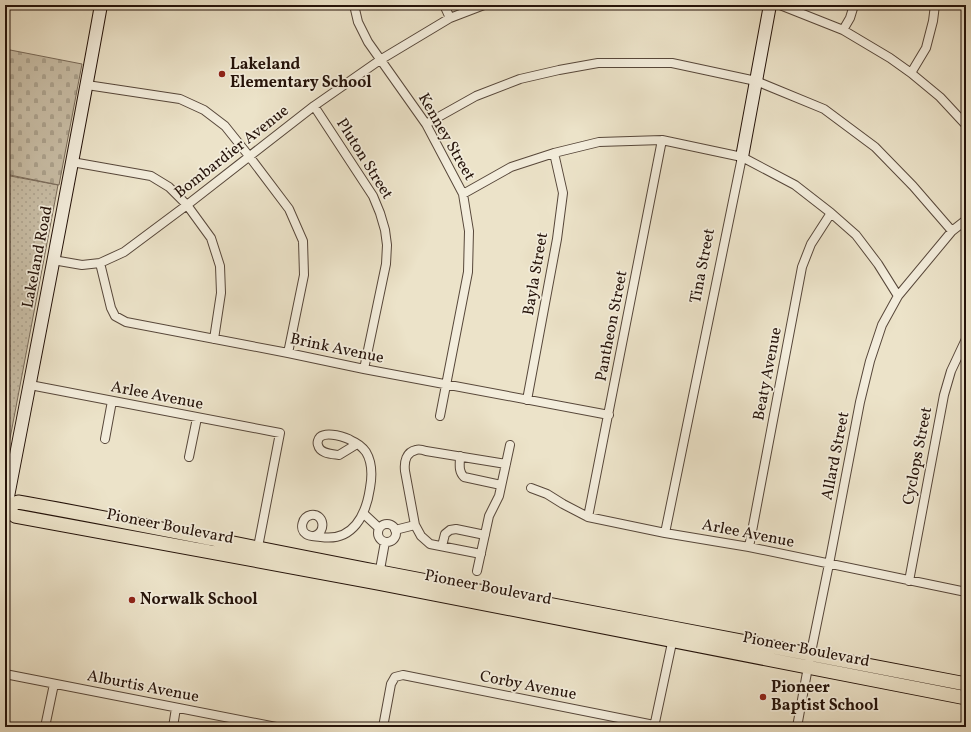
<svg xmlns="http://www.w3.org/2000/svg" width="971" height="732" viewBox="0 0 971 732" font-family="Vollkorn,serif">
  <defs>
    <pattern id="green-dots" width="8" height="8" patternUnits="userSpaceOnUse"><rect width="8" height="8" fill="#cac0a9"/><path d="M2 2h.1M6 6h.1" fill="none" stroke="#ada490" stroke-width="1.8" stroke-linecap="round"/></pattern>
    <pattern id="cemetery-stones" width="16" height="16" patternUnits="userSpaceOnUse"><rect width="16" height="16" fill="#cac0a9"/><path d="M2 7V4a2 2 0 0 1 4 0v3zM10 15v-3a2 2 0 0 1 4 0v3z" fill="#ada490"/></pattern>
  </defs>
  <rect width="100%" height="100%" fill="#ece3c9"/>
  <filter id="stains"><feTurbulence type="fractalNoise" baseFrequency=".005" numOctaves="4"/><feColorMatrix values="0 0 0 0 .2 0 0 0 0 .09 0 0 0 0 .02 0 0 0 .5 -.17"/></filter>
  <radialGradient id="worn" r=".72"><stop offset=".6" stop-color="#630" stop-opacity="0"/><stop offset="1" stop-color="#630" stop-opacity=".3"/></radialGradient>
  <!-- green -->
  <path fill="url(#green-dots)" stroke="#786a5a" d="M 5,175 L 58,185 L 5,465 Z"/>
  <!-- cemetery -->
  <path fill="url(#cemetery-stones)" stroke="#786a5a" d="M 5,49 L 82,64 L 59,185 L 5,174 Z"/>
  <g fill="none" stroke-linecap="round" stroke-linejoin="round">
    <defs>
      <path id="street" d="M 354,5 L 358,22 L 368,42 L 426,124 L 463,194 L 469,231 L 468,272 L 440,416
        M 444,5 L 450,18
        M 780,5 L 843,30 L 890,58 L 911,73 L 940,97 L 966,125
        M 843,30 L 850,18 L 854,5
        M 911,73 L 926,48 L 933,21 L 935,5
        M 87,85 L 180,99 L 204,110 L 225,126 L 249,156 L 289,209 L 303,241 L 304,275 L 288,353
        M 314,106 L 373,196 L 380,213 L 385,230 L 387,245 L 386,264 L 364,369
        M 426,124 L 476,96 L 520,79 L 559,70 L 598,63 L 672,63 L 756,81 L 824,109 L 875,147 L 913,186 L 952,231
        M 72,162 L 151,176 L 169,187 L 187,205 L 211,238 L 220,266 L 221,293 L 214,339
        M 463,194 L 511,167 L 554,153 L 599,142 L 662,140 L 742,157 L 795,185 L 831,213 L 856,235 L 878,264 L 898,296
        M 53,260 L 82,265 L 100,263 L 124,252 L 187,205 L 314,106 L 380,60 L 450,18 L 484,5
        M 100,263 L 111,308 L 115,316 L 126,322 L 288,353 L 364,369 L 609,415
        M 30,385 L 280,433 L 258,547
        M 527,400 L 557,239 L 563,193 L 554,153
        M 105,439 L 112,401
        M 460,456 C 460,464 458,471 464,477 L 501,485
        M 189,457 L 197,418
        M 531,488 L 547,494 L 563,504 L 588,517 L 665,533 L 749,547 L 966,592
        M 364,514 L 379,528
        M 588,517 L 662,140
        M378 533a9 9 0 1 1 18 0a9 9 0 1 1-18 0Z
        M 395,530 L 415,525
        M 665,533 L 742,157
        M 314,536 C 327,532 324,513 311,515 C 302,517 299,529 306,534 C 310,537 316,536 321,537 C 353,542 366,515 370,488 C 372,477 372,462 366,452 C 363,448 357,443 352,441 C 346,437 327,431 320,437 C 318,439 317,443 318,445 C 320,454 332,454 339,455 L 357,444
        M 442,546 L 445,534 L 450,530 L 456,529 L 485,535
        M 749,547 L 802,267 L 811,244 L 831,213
        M 481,554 L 430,544 L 421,536 L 415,525 L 405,471 C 404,462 406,452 416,450 C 419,449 423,450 426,451 L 506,464
        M 477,571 L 489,516 L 499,496 L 510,445
        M 379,575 L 385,542
        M 909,581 L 944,395 L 951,371 L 966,339
        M 5,674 L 276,727
        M 45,727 L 54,684
        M 173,727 L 176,708
        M 383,727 L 391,684 L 395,677 L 403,675 L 654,725
        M 654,727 L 673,638
        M 797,727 L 808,667 L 829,564 L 860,402 L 870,361 L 882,325 L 898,296 L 952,231 L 966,220"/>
      <path id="secondary" d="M 742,157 L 770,5
        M 6,507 C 38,340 71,173 101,5"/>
      <path id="primary" d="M 5,507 L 6,507 L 15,516 L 378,583 L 966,698
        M 6,507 L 18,502 C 137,523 256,548 375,571 C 572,609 769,646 966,684"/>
    </defs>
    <!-- street casing -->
    <use href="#street" stroke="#57473a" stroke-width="10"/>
    <!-- secondary casing -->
    <use href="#secondary" stroke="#25130a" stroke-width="14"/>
    <!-- primary casing -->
    <use href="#primary" stroke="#25130a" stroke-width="15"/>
    <!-- street -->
    <use href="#street" stroke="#f3eddc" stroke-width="8"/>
    <!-- secondary -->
    <use href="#secondary" stroke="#f3eddc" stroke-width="12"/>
    <!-- primary -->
    <use href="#primary" stroke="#ece3c9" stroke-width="13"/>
  </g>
  <!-- markers -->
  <g fill="#8f2418" stroke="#f3eddc" stroke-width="1.5">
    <circle cx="222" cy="74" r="4"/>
    <circle cx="132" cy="600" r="4"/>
    <circle cx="763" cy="697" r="4"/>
  </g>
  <g text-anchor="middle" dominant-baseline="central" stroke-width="3.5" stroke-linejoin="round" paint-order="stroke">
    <!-- poi labels -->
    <g font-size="16" font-weight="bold" fill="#25130a" stroke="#f3eddc" text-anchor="start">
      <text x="230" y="65">Lakeland<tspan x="230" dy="18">Elementary School</tspan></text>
      <text x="140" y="600">Norwalk School</text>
      <text x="771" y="688">Pioneer<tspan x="771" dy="18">Baptist School</tspan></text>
    </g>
    <!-- street labels -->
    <g font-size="16" fill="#25130a" stroke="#f3eddc">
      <text transform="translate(446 137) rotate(60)">Kenney Street</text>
      <text transform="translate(232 152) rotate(-38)">Bombardier Avenue</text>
      <text transform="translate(364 159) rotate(58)">Pluton Street</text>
      <text transform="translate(38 257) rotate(-79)">Lakeland Road</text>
      <text transform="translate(703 266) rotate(-79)">Tina Street</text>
      <text transform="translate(536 274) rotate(-80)">Bayla Street</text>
      <text transform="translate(612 326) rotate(-79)">Pantheon Street</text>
      <text transform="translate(337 349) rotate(12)">Brink Avenue</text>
      <text transform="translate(768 374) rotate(-79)">Beaty Avenue</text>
      <text transform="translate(157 396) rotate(11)">Arlee Avenue</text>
      <text transform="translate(836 456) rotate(-79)">Allard Street</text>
      <text transform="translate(918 456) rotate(-79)">Cyclops Street</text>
      <text transform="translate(170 527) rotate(11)">Pioneer Boulevard</text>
      <text transform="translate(748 534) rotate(11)">Arlee Avenue</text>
      <text transform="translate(488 588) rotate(11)">Pioneer Boulevard</text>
      <text transform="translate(806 650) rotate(11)">Pioneer Boulevard</text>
      <text transform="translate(528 686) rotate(11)">Corby Avenue</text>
      <text transform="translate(143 687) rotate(11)">Alburtis Avenue</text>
    </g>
  </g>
  <!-- margin -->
  <rect width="971" height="732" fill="none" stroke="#ece3c9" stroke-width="20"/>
  <rect x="6" y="6" width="959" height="720" fill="none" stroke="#25130a" stroke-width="2"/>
  <rect x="10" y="10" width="951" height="712" fill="none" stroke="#25130a"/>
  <rect width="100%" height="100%" filter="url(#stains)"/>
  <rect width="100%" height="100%" fill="url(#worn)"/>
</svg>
